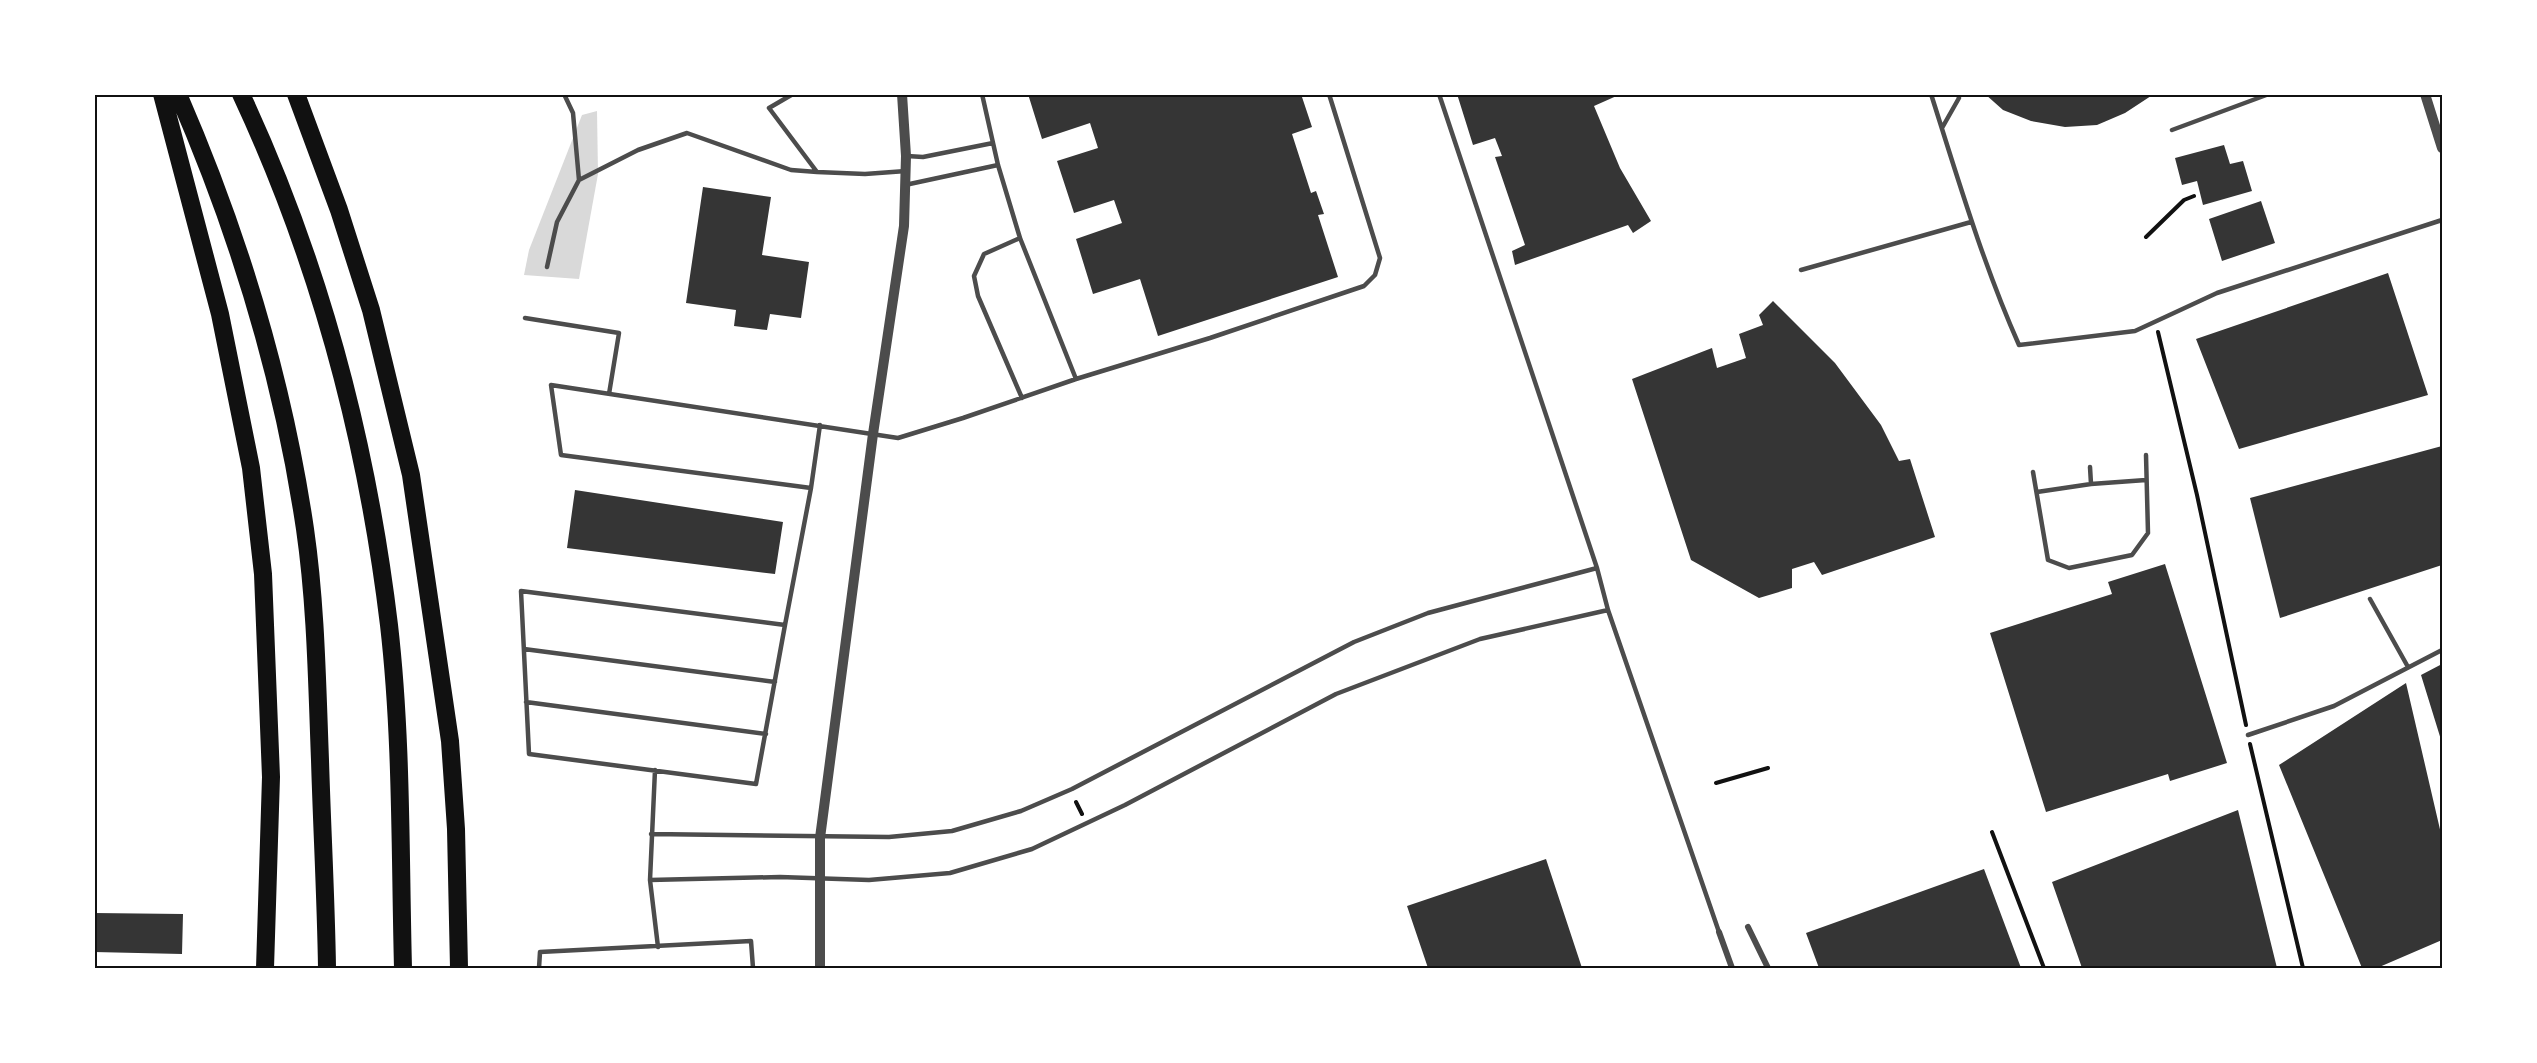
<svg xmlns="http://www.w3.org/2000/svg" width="2537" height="1063" viewBox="0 0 2537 1063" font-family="'Asap Condensed',sans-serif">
  <rect width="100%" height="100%" fill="#fff"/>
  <!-- water -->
  <path fill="#d9d9d9" d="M 597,111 L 598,174 L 579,279 L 524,275 L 529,250 L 582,115 Z"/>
  <!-- building -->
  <path fill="#353535" d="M 1028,94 L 1301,94 L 1312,127 L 1292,134 L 1311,193 L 1316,191 L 1324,214 L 1318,215 L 1338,277 L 1158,336 L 1140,279 L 1093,294 L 1076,239 L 1122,223 L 1114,200 L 1074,213 L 1057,161 L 1098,148 L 1090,123 L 1042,139 Z
    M 1457,94 L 1621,94 L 1594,106 L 1620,168 L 1651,221 L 1633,233 L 1628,225 L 1515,265 L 1512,251 L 1525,245 L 1495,157 L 1502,156 L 1495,138 L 1473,145 Z
    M 1985,94 L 2154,94 L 2125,113 L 2097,125 L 2065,127 L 2031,121 L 2003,110 Z
    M 2224,145 L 2230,164 L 2243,161 L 2252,191 L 2203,205 L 2197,181 L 2182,185 L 2175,158 Z
    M 703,187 L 771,197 L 762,255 L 809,262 L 801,318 L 770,314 L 767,330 L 734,326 L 736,310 L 686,303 Z
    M 2261,201 L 2275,243 L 2222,261 L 2209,219 Z
    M 2388,273 L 2428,395 L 2239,449 L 2196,339 Z
    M 1773,301 L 1835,363 L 1881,425 L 1899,461 L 1910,459 L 1935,537 L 1822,575 L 1814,562 L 1792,569 L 1792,588 L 1759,598 L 1691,560 L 1632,379 L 1712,348 L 1717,368 L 1746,358 L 1739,334 L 1763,325 L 1759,315 Z
    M 2442,446 L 2442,565 L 2280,618 L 2250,498 Z
    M 575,490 L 783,522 L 775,574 L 567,548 Z
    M 2165,564 L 2227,763 L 2170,781 L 2168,774 L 2046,812 L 1990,633 L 2112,594 L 2108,582 Z
    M 2442,664 L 2442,743 L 2421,675 Z
    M 2406,683 L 2442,838 L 2442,940 L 2377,968 L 2362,968 L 2279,765 Z
    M 2238,810 L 2277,968 L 2082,968 L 2052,882 Z
    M 1546,859 L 1582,968 L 1428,968 L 1407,906 Z
    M 1984,869 L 2021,968 L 1819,968 L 1806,933 Z
    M 94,913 L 183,914 L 182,954 L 94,952 Z"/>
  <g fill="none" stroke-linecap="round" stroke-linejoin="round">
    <!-- path -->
    <path stroke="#111" stroke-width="4" d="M 2146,237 L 2184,200 L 2194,196
      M 2158,332 L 2197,495 L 2246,725
      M 2250,744 L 2303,968
      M 1716,783 L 1768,768
      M 1076,802 L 1082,814
      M 1992,832 L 2044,968"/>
    <!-- service -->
    <path stroke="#4c4c4c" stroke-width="4.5" d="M 564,94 L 573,113 L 579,180
      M 793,94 L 769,108 L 817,172 L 865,174 L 906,171
      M 982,94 L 998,165 L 1020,238 L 1076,379 L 1210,338 L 1364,286 L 1375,275 L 1380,258 L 1329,94
      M 1439,94 L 1597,568 L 1608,610 L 1719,932
      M 1931,94 C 1958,179 1983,264 2019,345 L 2135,331 L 2217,293 L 2442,220
      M 1942,128 L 1959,98 L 1958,94
      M 2172,130 L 2269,94
      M 907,156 L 923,157 L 993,143
      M 905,185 L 998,165
      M 1020,238 L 984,254 L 974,276 L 978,296 L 1022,398
      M 547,267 L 557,222 L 579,180 L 638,150 L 687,133 L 791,170 L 817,172
      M 1801,270 L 1971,222
      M 525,318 L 619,333 L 609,394
      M 820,425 L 811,488 L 561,455 L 551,385 L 898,438 L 963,418 L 1076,379
      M 2090,467 L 2091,484 L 2146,480
      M 2033,472 L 2048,560 L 2069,568 L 2132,555 L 2148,533 L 2146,455
      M 2037,492 L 2091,484
      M 521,591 L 785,625 L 756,784 L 529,754 Z
      M 2370,599 L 2408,667
      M 785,625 L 811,488
      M 524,649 L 775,682
      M 526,702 L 766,734
      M 2248,735 L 2334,706 L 2442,650
      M 655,770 L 650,880 L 658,947
      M 651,834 L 889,837 L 952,831 L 1021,811 L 1072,789 L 1354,642 L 1428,613 L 1597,568
      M 650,880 L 780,877 L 869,880 L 950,873 L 1032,849 L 1125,805 L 1336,694 L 1480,639 L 1608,610
      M 539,968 L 540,952 L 751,941 L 753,968"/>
    <!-- minor -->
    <path stroke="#4c4c4c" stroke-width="6" d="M 1748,927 L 1768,968
      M 1719,932 L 1732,968"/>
    <!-- tertiary -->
    <path stroke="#4c4c4c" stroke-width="10" d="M 2425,94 L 2442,148
      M 820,968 L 820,838 L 873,434 L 904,226 L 906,156 L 902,94"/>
    <!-- motorway -->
    <path stroke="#111" stroke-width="18" d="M 162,94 L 220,314 L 251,468 L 263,574 L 271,777 L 265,968
      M 178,94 C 238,232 283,380 305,529 C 316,605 317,683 320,760 C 322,829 326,899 327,968
      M 241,94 C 319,261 367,442 389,625 C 402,738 400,854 403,968
      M 296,94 L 339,210 L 371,310 L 411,475 L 450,741 L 456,829 L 459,968"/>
  </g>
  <!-- border -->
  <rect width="2537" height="1063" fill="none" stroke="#ffffff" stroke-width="192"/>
  <rect x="96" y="96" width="2345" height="871" fill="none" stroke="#111" stroke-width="2"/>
</svg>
